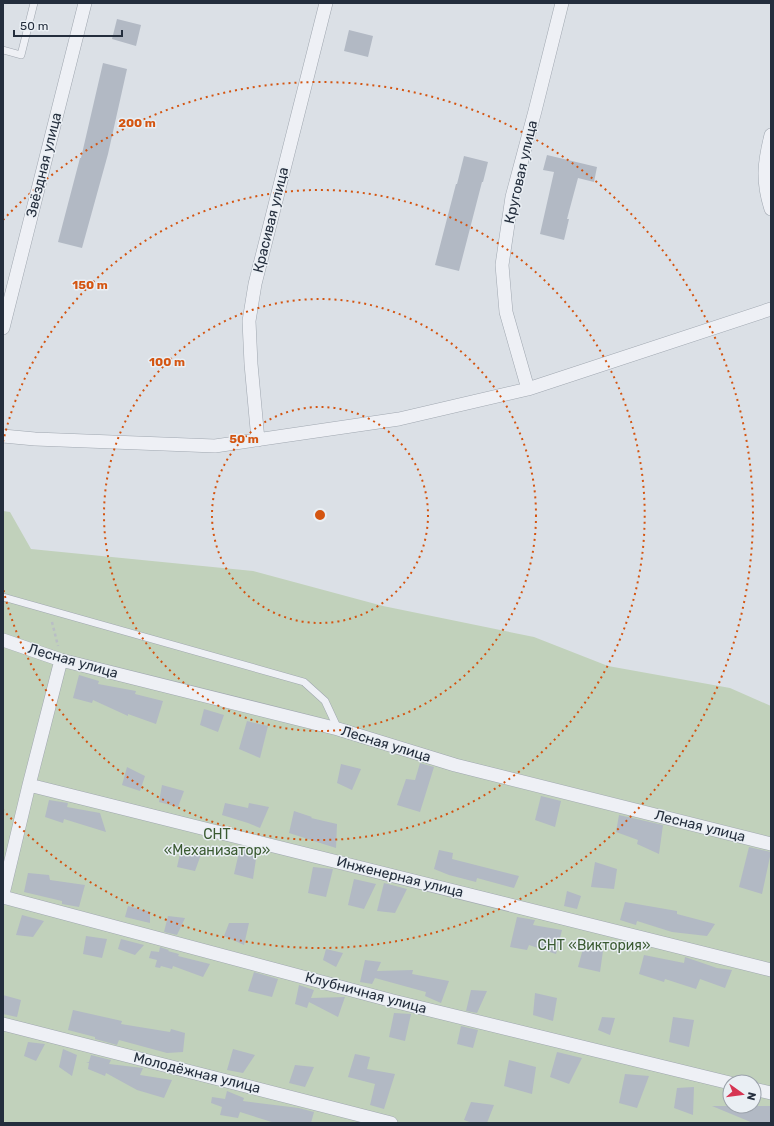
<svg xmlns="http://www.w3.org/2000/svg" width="774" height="1126" viewBox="0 0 774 1126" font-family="Rubik,sans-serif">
  <rect width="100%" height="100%" fill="#dbe0e6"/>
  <!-- green -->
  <path fill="#c1d1bb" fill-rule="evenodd" d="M 3,511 L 10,512 L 31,549 L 253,571 L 383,606 L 534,637 L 608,666 L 730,688 L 771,706 L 771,1123 L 3,1123 ZM 730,1082 L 754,1082 L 754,1106 L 730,1106 Z"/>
  <!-- building -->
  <path fill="#b2b9c4" d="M 117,19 L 141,25 L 136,46 L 112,39 Z
    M 349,30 L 373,36 L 368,57 L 344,51 Z
    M 103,63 L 127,69 L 108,154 L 82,248 L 58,242 L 80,158 L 81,158 Z
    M 547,155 L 597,167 L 594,182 L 578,178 L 567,219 L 569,219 L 564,240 L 540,234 L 554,172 L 543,170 Z
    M 464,156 L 488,162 L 483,182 L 482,182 L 459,271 L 435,265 L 456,184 L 457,184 Z
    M 79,675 L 99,681 L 98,684 L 136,691 L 135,694 L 163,701 L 156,724 L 128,714 L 128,716 L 93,700 L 92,703 L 73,698 Z
    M 204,709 L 224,715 L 218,732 L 200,725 Z
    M 247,721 L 268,726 L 260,758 L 239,749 Z
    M 420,763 L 434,767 L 420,812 L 397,805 L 406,779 L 415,780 Z
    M 341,764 L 361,769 L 352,790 L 337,783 Z
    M 127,767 L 145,776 L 140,791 L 122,785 Z
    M 162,785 L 184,791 L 178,807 L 159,802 Z
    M 541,796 L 561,801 L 555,827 L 535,820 Z
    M 49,800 L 68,803 L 67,807 L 100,813 L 106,832 L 64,819 L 63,823 L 45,817 Z
    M 225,803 L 248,808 L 249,803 L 269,807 L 260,828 L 248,823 L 222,815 Z
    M 294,811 L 312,817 L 311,818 L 337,824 L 336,848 L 289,833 Z
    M 619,815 L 663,825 L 659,854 L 637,844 L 638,840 L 616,832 Z
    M 182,845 L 203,849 L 195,871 L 177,867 Z
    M 749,847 L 771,852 L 762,894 L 739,887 Z
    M 240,848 L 257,852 L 253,879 L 234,874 Z
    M 439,850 L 453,853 L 452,859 L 519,876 L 514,888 L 477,878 L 476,882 L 449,875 L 434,869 Z
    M 595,862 L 617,869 L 614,889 L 591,887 Z
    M 313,867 L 333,869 L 326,897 L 308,893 Z
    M 28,873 L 49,875 L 50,880 L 85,885 L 79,907 L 62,904 L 62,901 L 24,892 Z
    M 354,879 L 376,884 L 364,909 L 348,905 Z
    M 384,883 L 407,889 L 395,913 L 377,911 Z
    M 567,891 L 581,896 L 577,909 L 564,906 Z
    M 625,902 L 677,911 L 677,914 L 715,924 L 707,936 L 672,932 L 637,921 L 636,925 L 620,920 Z
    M 128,906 L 150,912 L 150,923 L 125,917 Z
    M 22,915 L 44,921 L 33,937 L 16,935 Z
    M 168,916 L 185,918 L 177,935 L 164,932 Z
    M 517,917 L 535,920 L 533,925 L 562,930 L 556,954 L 529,945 L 527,950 L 510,947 Z
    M 229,923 L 249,923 L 244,945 L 224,936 Z
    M 86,936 L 107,939 L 102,958 L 83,954 Z
    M 121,939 L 144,945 L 135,955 L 118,949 Z
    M 584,945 L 603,951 L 600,972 L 578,967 Z
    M 160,947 L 169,950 L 168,951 L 179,954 L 178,956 L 210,964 L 203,977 L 173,966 L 172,969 L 161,966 L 160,968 L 155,967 L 157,960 L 149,958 L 151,951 L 159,952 Z
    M 326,949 L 343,953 L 336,967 L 323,960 Z
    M 644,955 L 684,963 L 685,957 L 717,968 L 732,970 L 725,988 L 700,979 L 696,989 L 665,979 L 664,982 L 639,974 Z
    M 365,960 L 381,962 L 377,971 L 413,970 L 412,974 L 449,981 L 441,1003 L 425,996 L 426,992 L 375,978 L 372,984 L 360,982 Z
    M 254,972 L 278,979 L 272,997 L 248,991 Z
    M 299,985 L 314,990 L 311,998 L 345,997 L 338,1017 L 309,1002 L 307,1008 L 295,1004 Z
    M 471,990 L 487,991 L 477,1013 L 466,1011 Z
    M 535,993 L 557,998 L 553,1021 L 533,1015 Z
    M 3,995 L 21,1000 L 17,1017 L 3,1014 Z
    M 73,1010 L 122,1021 L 121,1024 L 170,1032 L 171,1029 L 185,1033 L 183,1052 L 167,1053 L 119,1040 L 117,1045 L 95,1039 L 95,1037 L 68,1030 Z
    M 394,1013 L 411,1014 L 405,1041 L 389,1037 Z
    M 602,1017 L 615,1018 L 610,1035 L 598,1030 Z
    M 673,1017 L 694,1020 L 689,1047 L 669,1042 Z
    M 461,1026 L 478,1030 L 473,1048 L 457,1044 Z
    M 28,1042 L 45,1044 L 36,1061 L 24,1056 Z
    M 63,1049 L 77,1055 L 72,1076 L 59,1067 Z
    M 233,1049 L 255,1055 L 243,1073 L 227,1070 Z
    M 557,1052 L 582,1058 L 569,1084 L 550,1077 Z
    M 355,1054 L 370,1057 L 367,1069 L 395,1074 L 384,1109 L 370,1105 L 375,1084 L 348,1077 Z
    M 91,1055 L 111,1060 L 109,1064 L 143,1068 L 140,1075 L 172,1080 L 164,1098 L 137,1090 L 106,1073 L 105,1076 L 88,1069 L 89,1063 L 86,1062 L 89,1062 Z
    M 509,1060 L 536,1067 L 532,1094 L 504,1086 Z
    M 295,1065 L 314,1067 L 305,1087 L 289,1083 Z
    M 625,1074 L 649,1076 L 637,1108 L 619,1103 Z
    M 694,1087 L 693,1115 L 674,1108 L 677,1088 Z
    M 227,1091 L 244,1098 L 243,1101 L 299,1108 L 314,1112 L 311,1123 L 275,1123 L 240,1112 L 238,1118 L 220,1115 L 222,1107 L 211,1103 L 212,1097 L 225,1099 Z
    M 471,1102 L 494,1105 L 487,1123 L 472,1123 L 464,1120 Z
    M 712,1106 L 771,1106 L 771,1123 L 753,1123 Z"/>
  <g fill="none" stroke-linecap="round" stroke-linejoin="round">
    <defs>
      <path id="lane" d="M 3,50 L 21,55 L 34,3
        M 3,597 L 304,682 L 325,701 L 338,729"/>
      <path id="street" d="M 771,135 C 764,163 762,181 771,209
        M 3,328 L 85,3
        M 528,389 L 506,312 L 502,265 L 512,197 L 535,111 L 562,3
        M 3,436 L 35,439 L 215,446 L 399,419 L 528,389 L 771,309
        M 258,440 L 251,364 L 249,321 L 255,284 L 326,3
        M 3,640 L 61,660 L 338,729 L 455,765 L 771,844
        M 29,785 L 771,970
        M 3,894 L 29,785 L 61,660
        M 3,897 L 393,1001 L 730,1083
        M 3,1024 L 391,1123
        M 754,1089 L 771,1093"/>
    </defs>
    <!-- lane casing -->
    <use href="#lane" stroke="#a0a7b0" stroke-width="8"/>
    <!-- street casing -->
    <use href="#street" stroke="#a0a7b0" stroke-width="14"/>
    <!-- path -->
    <path stroke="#b9bec5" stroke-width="2.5" stroke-dasharray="3 3" stroke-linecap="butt" d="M 52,622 L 58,646"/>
    <!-- lane -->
    <use href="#lane" stroke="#eef0f5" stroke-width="7"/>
    <!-- street -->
    <use href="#street" stroke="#eef0f5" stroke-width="13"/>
  </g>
  <!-- distance rings -->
  <g fill="none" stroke="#d45511" stroke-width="2" stroke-dasharray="2 4">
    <circle cx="320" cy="515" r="108"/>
    <circle cx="320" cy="515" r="216"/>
    <path d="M3 442A325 325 0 1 1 3 588"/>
    <path d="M3 220A433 433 0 1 1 3 810"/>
  </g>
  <g text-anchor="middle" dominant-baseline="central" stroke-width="3" stroke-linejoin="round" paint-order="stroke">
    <!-- street labels -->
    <g font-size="14" fill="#242e3d" stroke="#eaeff4">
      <text transform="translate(44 165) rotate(-76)">Звёздная улица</text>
      <text transform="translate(521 172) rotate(-77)">Круговая улица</text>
      <text transform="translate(271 220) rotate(-76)">Красивая улица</text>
      <text transform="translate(73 661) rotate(16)">Лесная улица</text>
      <text transform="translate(386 744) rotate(17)">Лесная улица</text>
      <text transform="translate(700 826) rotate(14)">Лесная улица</text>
      <text transform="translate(400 877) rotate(14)">Инженерная улица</text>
      <text transform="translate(366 993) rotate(15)">Клубничная улица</text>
      <text transform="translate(197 1073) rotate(14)">Молодёжная улица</text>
    </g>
    <!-- park labels -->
    <g font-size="14" fill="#3a5a31" stroke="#eaeff4">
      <text x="217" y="834">СНТ<tspan x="217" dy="16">«Механизатор»</tspan></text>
      <text x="594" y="945">СНТ «Виктория»</text>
    </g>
  </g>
  <circle cx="320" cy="515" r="6" fill="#d45511" stroke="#eaeff4" stroke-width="2"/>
  <g font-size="12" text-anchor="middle" font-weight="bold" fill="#d45511" stroke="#eaeff4" stroke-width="3" stroke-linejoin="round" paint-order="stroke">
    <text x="137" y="127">200 m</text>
    <text x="90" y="289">150 m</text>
    <text x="167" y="366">100 m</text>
    <text x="244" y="443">50 m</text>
  </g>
  <!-- border -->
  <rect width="774" height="1126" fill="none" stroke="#242e3d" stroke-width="8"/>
  <!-- north arrow -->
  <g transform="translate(742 1094) rotate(104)"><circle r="19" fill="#eaeff4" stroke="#9ba2ab"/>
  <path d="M0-3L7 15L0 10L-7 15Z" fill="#d63552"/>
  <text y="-6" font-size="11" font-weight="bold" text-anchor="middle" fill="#242e3d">N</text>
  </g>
  <!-- scale -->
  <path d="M14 30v6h108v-6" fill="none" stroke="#242e3d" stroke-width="2"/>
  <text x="20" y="30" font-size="12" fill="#242e3d" stroke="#eaeff4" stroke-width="3" paint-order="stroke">50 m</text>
</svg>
